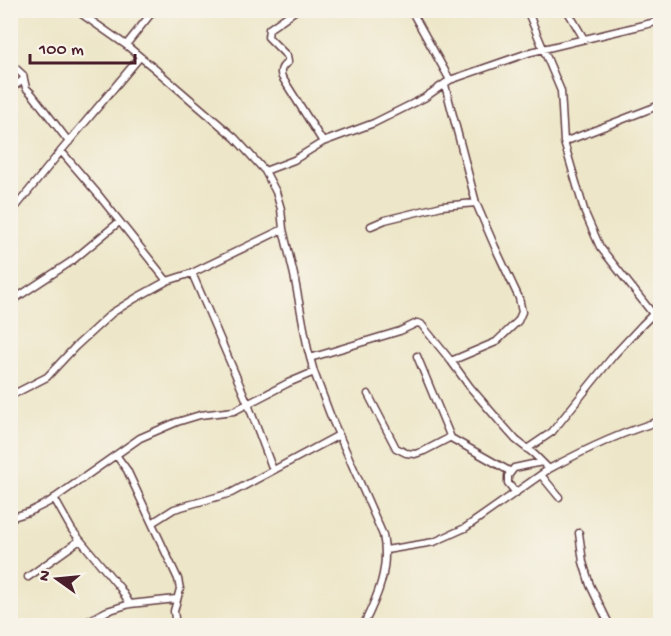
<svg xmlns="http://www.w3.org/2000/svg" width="671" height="636" viewBox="0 0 671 636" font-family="'Gochi Hand',sans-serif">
  <rect width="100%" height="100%" fill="#f7f3e8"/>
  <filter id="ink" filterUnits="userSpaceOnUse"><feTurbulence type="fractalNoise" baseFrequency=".0167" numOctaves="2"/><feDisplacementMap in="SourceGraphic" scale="12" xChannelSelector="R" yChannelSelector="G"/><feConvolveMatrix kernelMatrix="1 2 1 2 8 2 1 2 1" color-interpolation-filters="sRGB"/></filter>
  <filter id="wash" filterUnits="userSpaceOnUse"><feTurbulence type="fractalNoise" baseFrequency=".008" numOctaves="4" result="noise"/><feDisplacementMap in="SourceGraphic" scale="24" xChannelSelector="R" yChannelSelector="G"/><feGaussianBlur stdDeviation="1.35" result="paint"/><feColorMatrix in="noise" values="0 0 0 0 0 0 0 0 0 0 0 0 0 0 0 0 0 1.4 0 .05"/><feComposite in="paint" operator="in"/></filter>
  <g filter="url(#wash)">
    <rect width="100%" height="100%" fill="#ede6c8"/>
  </g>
  <g filter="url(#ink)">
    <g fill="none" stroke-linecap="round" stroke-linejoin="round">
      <defs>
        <path id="minor" d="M 76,10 L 126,45 L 155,69 L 235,138 L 265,171 L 276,192 L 281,209 L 283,229 L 294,275 L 308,350 L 314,372 L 331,417 L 383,535 C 390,568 378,596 363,626
          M 296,10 L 269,29 L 268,37 L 287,56 L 288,62 C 282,66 279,70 282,77 L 323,142
          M 411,10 L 450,80
          M 527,10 L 561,91 L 564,142 L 585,213 L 600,247 L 653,314
          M 567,10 L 584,39
          M 126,45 L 154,10
          M 10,63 L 23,75 L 26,88 L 32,94 L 69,142
          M 445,85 L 476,203 L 495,247 L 519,298 L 522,312 L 518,321 L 496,342 L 451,361
          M 10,89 L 23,80
          M 564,142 L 660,105
          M 61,151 L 97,193 L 167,281
          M 265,171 L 294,160 L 323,142 L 374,123 L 424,98 L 450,80 L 531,52 L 660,21
          M 10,214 L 61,151 L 140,57
          M 371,226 L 385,220 L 442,206 L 476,203
          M 192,273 L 248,404 L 273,470
          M 10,302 L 72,261 L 119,222
          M 417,356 L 451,438
          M 310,358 L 400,331 L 417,323 L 421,324 L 451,361 L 470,387 L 500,422 L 516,440 L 534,454 L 549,469
          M 368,394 L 396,448 L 406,453 L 415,454 L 424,451 L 449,438 L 451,438 L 511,472
          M 10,396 L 47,377 L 75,347 L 112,313 L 136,298 L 167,281 L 192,273 L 283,229
          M 527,449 L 552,432 L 614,355 L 642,325 L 653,314 L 660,309
          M 116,455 L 127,470 L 178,579 L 180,589 L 174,611 L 176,626
          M 541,475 L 559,497
          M 516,493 L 508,483 L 508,476 L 514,468 L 542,462
          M 54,498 L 72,530 L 120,588 L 130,604
          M 10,518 L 29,512 L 49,502 L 140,438 L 177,422 L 200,415 L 234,411 L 288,383 L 314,372
          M 152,523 L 174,509 L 231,493 L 339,435
          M 579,533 L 583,562 L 590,585 L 610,626
          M 386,550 L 434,542 L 465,528 L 549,469 C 584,450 622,432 660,421
          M 28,577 L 80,540
          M 79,626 L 107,611 L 130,604 L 176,599"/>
      </defs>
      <!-- minor casing -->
      <use href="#minor" stroke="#623d43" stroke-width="9"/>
      <!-- minor -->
      <use href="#minor" stroke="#fff" stroke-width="6"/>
    </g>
  </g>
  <!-- margin -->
  <rect width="671" height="636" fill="none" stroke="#f7f3e8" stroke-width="36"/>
  <!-- north arrow -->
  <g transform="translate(57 579) rotate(285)" stroke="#f7f3e8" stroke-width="4.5" paint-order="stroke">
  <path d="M0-4.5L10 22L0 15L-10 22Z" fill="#4a1f2b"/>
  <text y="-9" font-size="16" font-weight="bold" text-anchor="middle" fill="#4a1f2b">N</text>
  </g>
  <!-- scale -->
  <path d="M30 54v9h105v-9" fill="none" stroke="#4a1f2b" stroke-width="3"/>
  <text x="39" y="54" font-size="18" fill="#4a1f2b" stroke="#f7f3e8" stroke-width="4.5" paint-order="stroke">100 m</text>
</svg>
